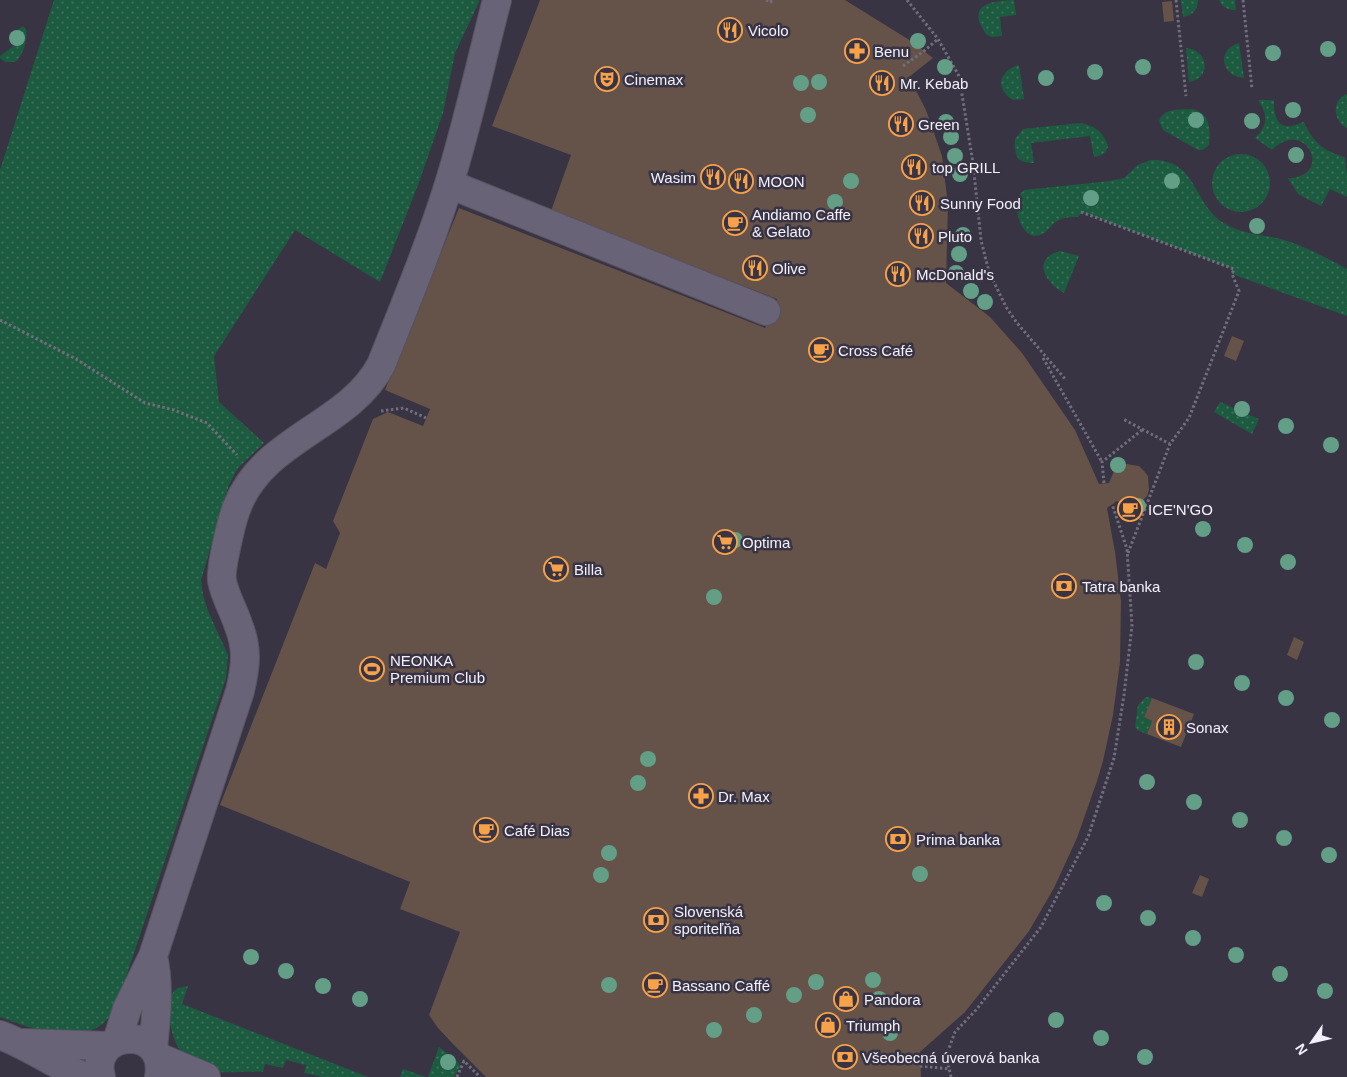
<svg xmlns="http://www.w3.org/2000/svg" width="1347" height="1077" viewBox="0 0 1347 1077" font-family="Helvetica,sans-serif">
  <defs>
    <pattern id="grass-dots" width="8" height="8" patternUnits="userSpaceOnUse" patternTransform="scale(1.25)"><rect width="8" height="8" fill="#1c5b3f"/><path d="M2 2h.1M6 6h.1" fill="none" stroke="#3d735c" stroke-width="1.8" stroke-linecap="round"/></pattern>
  </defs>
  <rect width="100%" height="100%" fill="#383444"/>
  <!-- grass -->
  <path fill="url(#grass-dots)" d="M 54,0 L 479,0 L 479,2 L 455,53 L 443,113 L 418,185 L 380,282 L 295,230 L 214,356 L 219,402 L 264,443 L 238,468 L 229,485 L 201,580 L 203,595 L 208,611 L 228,655 L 226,678 L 120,995 C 117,1001 115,1008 112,1013 C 89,1050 32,1029 0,1017 L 0,170 Z
    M 1014,0 L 1016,15 L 1000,17 L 1002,36 L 991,37 L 986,34 C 966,5 989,1 1014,0 Z
    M 1181,0 L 1198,0 C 1198,10 1193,15 1183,17 Z
    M 1219,0 L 1235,0 L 1236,10 C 1228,10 1223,8 1219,0 Z
    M 23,26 L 26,29 C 28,39 23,56 15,62 L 5,62 L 0,58 L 0,56 L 15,45 L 9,36 Z
    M 1239,43 L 1244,78 C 1221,77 1216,49 1239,43 Z
    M 1186,48 C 1209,50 1212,78 1189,82 Z
    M 1019,65 L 1024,99 L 1013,100 C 994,89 999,70 1019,65 Z
    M 1347,94 L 1347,128 C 1333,121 1331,100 1347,94 Z
    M 1258,100 L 1274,100 C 1274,111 1275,129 1292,126 C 1296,125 1300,123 1304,122 C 1312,141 1324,152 1345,157 L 1347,176 L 1347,197 L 1330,189 L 1321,206 L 1298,194 L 1288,178 C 1292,178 1296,178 1300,176 C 1329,165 1302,120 1272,150 L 1255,138 C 1268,125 1268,116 1258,100 Z
    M 1193,109 C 1210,114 1211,129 1209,145 L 1203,150 L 1198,150 L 1163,130 L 1159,121 C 1164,107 1181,110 1193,109 Z
    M 1080,123 C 1094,125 1105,133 1108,147 C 1105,154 1101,156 1094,157 L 1090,136 L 1031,143 L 1034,163 C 1016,163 1014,155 1015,139 L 1023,129 Z
    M1212 183a29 29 0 1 1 58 0a29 29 0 1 1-58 0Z
    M 1151,160 C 1197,159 1192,201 1222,222 C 1240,234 1260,234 1280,239 C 1301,244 1328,259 1347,269 L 1347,316 L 1232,274 L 1233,269 L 1082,212 L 1078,217 C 1071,217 1065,217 1059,220 C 1052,223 1050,229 1044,233 C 1028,243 1019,224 1017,211 C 1015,202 1018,196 1024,190 L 1110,181 L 1124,178 L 1138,165 Z
    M 1060,251 L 1079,256 L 1064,293 C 1046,283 1030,260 1060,251 Z
    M 1220,402 L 1259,419 L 1252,434 L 1214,412 Z
    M 1146,697 L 1152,698 L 1144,717 L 1152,721 L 1147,734 L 1137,730 L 1135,727 L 1138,705 Z
    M 188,986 L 182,1004 L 368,1077 L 322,1077 L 304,1073 L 306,1065 L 286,1060 L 283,1068 L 265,1064 L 263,1072 C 251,1071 221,1074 213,1071 C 205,1067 185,1056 180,1050 C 171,1039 164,1004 174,991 C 178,987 183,987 188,986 Z
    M 439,1047 L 459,1063 L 460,1067 L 454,1077 L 428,1077 Z
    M 403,1069 L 426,1077 L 400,1077 Z"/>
  <!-- building -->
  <path fill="#655249" d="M 540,0 L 845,0 L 911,41 L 933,58 L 909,77 L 926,110 L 942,156 L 948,204 L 946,283 L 990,317 L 1022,353 L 1075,430 L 1099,484 L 1109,483 L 1114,471 L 1126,464 L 1139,466 L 1144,471 L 1148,476 L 1149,490 L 1147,496 L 1142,501 L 1136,504 L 1129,506 L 1117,501 L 1107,508 L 1115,552 L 1121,601 L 1120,662 L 1113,715 L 1103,761 L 1097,781 L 1077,838 L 1054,888 L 1029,931 L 965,1012 L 920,1052 L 921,1077 L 486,1077 L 452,1043 L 438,1028 L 429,1015 L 460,932 L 400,909 L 410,882 L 220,805 L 315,563 L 326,569 L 340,533 L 333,521 L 373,419 L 388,412 L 423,426 L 430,409 L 385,390 L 459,208 L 765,328 L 777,299 L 551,211 L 571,155 L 492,126 Z
    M 1172,1 L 1174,21 L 1164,22 L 1162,2 Z
    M 1232,336 L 1244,341 L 1236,361 L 1224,356 Z
    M 1294,637 L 1304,642 L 1297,660 L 1287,655 Z
    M 1152,698 L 1194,714 L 1181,747 L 1147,734 L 1152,721 L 1144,717 Z
    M 1200,875 L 1209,879 L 1202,897 L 1192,893 Z"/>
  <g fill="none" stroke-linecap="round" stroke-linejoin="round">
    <defs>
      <path id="minor" d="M 449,184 L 766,311
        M 153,956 C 160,986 156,1018 153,1049
        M 0,1035 C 30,1046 56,1066 85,1077
        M 117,1041 L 127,1009 L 153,956 L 240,691 C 246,665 248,649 238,624 C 233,609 225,596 222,581 C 220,569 232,519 237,507 C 263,438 349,426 381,365 C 405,305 430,245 449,184 C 468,123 481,61 497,0
        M 24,1043 L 109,1046
        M 158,1057 L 206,1077
        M 101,1077 C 88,1030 168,1023 159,1077"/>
    </defs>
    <!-- minor casing -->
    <use href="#minor" stroke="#575261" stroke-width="30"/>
    <!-- path -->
    <path stroke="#716d7c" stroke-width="3" stroke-dasharray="2.5 2.5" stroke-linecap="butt" d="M 766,0 L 771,2 L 771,0
      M 907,0 L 938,39 L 959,76 L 973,163 L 981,240 L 989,272 L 1006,307 L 1017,323 L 1066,380
      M 1176,0 L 1186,96
      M 1243,0 L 1252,89
      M 903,66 L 924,51 L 938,39
      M 1081,212 L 1234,269 L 1232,274 L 1239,291 L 1189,418 L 1170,444 L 1123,419
      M 0,320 L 76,359 L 145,403 L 174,410 L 207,423 L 237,455
      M 1043,358 L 1102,462
      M 381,411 L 404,408 L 426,418
      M 1104,483 L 1102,462 L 1142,430
      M 1128,553 L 1170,444
      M 920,1066 L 950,1069
      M 457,1077 L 464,1061 L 480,1077
      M 951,1077 L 947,1059 L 948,1051 L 955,1032 L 976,1010 L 1041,927 L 1088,837 L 1114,758 L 1124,695 L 1132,626 L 1127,549 L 1112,504"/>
    <!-- minor -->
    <use href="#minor" stroke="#686376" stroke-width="28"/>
  </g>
  <!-- trees -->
  <g fill="#639e87">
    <circle cx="17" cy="38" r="8"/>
    <circle cx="918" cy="41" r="8"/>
    <circle cx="1328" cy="49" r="8"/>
    <circle cx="1273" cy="53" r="8"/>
    <circle cx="945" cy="67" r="8"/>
    <circle cx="1143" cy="67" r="8"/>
    <circle cx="1095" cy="72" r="8"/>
    <circle cx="1046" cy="78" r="8"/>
    <circle cx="819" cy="82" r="8"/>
    <circle cx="801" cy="83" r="8"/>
    <circle cx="1293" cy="110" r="8"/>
    <circle cx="808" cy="115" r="8"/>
    <circle cx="1196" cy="120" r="8"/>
    <circle cx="1252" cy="121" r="8"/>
    <circle cx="946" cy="122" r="8"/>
    <circle cx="951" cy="137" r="8"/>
    <circle cx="1296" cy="155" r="8"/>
    <circle cx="955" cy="156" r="8"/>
    <circle cx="960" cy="174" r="8"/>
    <circle cx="851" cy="181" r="8"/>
    <circle cx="1172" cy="181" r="8"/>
    <circle cx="1091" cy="198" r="8"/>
    <circle cx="835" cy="202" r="8"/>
    <circle cx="1257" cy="226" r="8"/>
    <circle cx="963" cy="235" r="8"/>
    <circle cx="959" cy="254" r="8"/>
    <circle cx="956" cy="273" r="8"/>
    <circle cx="971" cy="291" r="8"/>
    <circle cx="985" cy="302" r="8"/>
    <circle cx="1242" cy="409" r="8"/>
    <circle cx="1286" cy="426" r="8"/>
    <circle cx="1331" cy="445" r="8"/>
    <circle cx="1118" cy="465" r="8"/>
    <circle cx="1138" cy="506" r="8"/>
    <circle cx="1203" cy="529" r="8"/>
    <circle cx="735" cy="540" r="8"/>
    <circle cx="1245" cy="545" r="8"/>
    <circle cx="1288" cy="562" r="8"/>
    <circle cx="714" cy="597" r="8"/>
    <circle cx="1196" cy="662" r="8"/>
    <circle cx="1242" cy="683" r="8"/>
    <circle cx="1286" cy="698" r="8"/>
    <circle cx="1332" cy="720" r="8"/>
    <circle cx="648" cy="759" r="8"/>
    <circle cx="1147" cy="782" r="8"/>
    <circle cx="638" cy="783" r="8"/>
    <circle cx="1194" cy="802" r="8"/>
    <circle cx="1240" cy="820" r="8"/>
    <circle cx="1284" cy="838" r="8"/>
    <circle cx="609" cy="853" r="8"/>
    <circle cx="1329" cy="855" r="8"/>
    <circle cx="920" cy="874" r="8"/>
    <circle cx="601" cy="875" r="8"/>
    <circle cx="1104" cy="903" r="8"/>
    <circle cx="1148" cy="918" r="8"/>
    <circle cx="1193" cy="938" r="8"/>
    <circle cx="1236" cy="955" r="8"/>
    <circle cx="251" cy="957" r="8"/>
    <circle cx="286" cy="971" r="8"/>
    <circle cx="1280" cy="974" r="8"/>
    <circle cx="873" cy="980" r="8"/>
    <circle cx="816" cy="982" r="8"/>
    <circle cx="609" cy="985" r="8"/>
    <circle cx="323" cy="986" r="8"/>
    <circle cx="1325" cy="991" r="8"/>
    <circle cx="794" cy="995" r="8"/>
    <circle cx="360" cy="999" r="8"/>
    <circle cx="879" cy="999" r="8"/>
    <circle cx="754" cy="1015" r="8"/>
    <circle cx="1056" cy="1020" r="8"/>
    <circle cx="714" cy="1030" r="8"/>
    <circle cx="890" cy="1033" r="8"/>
    <circle cx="1101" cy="1038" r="8"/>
    <circle cx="1145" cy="1057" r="8"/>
    <circle cx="448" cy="1062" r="8"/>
  </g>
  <!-- icons -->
  <defs>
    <symbol id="restaurant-ring" viewBox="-11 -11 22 22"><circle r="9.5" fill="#383444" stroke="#f7a149" stroke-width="1.5"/><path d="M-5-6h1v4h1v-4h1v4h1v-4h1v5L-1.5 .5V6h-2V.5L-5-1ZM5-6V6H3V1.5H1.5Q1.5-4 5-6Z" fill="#f7a149"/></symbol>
    <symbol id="pharmacy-ring" viewBox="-11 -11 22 22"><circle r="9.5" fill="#383444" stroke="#f7a149" stroke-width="1.5"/><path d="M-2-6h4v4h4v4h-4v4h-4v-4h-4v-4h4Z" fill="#f7a149"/></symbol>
    <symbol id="theatre-ring" viewBox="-11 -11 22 22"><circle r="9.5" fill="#383444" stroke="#f7a149" stroke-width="1.5"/><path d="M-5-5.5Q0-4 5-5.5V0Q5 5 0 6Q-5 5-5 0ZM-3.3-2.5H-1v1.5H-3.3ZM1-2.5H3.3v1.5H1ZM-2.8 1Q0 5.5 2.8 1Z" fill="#f7a149"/></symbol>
    <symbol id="cafe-ring" viewBox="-11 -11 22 22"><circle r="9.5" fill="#383444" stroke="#f7a149" stroke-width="1.5"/><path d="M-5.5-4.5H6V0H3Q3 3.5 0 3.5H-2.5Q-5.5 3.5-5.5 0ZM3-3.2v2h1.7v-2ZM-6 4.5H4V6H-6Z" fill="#f7a149"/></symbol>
    <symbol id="supermarket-ring" viewBox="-11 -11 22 22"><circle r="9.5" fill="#383444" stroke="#f7a149" stroke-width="1.5"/><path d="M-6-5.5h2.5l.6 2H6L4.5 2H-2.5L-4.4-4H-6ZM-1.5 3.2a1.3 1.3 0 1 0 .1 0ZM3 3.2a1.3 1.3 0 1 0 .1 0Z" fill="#f7a149"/></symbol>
    <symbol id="bank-ring" viewBox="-11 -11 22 22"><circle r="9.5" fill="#383444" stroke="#f7a149" stroke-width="1.5"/><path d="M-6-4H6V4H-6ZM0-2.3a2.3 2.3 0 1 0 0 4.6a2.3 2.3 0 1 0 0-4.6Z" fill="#f7a149"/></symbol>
    <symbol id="stadium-ring" viewBox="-11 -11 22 22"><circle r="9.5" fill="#383444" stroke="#f7a149" stroke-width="1.5"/><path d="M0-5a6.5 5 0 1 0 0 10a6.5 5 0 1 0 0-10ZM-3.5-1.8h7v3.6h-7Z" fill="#f7a149"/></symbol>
    <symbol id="building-ring" viewBox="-11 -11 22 22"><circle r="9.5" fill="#383444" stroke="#f7a149" stroke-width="1.5"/><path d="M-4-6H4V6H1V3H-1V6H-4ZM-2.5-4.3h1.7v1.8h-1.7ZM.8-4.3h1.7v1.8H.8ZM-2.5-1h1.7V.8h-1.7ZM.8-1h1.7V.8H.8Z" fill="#f7a149"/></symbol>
    <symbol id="shop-ring" viewBox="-11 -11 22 22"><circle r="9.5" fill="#383444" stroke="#f7a149" stroke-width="1.5"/><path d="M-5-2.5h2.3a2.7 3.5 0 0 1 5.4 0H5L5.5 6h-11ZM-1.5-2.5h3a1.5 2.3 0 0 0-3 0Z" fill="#f7a149"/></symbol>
  </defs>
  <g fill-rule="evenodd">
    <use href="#restaurant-ring" x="716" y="16" width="28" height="28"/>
    <use href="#pharmacy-ring" x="843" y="37" width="28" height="28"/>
    <use href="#theatre-ring" x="593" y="65" width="28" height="28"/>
    <use href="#restaurant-ring" x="868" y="69" width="28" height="28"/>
    <use href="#restaurant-ring" x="887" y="110" width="28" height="28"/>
    <use href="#restaurant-ring" x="900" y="153" width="28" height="28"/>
    <use href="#restaurant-ring" x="699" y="163" width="28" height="28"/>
    <use href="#restaurant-ring" x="727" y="167" width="28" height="28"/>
    <use href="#restaurant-ring" x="908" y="189" width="28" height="28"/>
    <use href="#cafe-ring" x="721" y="209" width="28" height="28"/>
    <use href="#restaurant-ring" x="907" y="222" width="28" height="28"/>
    <use href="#restaurant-ring" x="741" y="254" width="28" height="28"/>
    <use href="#restaurant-ring" x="884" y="260" width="28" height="28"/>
    <use href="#cafe-ring" x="807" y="336" width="28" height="28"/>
    <use href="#cafe-ring" x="1116" y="495" width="28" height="28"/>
    <use href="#supermarket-ring" x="711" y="528" width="28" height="28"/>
    <use href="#supermarket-ring" x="542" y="555" width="28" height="28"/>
    <use href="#bank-ring" x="1050" y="572" width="28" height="28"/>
    <use href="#stadium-ring" x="358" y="655" width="28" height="28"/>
    <use href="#building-ring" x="1155" y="713" width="28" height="28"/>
    <use href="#pharmacy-ring" x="687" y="782" width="28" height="28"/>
    <use href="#cafe-ring" x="472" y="816" width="28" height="28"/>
    <use href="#bank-ring" x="884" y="825" width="28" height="28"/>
    <use href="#bank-ring" x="642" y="906" width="28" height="28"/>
    <use href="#cafe-ring" x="641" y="971" width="28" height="28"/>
    <use href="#shop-ring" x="832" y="985" width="28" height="28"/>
    <use href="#shop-ring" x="814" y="1011" width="28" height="28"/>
    <use href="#bank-ring" x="831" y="1043" width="28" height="28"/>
  </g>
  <g text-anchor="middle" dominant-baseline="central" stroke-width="5" stroke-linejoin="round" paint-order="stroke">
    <!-- poi labels -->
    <g font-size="15" fill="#f3f0fb" stroke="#383444" text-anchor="start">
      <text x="748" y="30">Vicolo</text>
      <text x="874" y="51">Benu</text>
      <text x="624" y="79">Cinemax</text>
      <text x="900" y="83">Mr. Kebab</text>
      <text x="918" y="124">Green</text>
      <text x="932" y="167">top GRILL</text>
      <text x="696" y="177" text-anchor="end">Wasim</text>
      <text x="758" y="181">MOON</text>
      <text x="940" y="203">Sunny Food</text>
      <text x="752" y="214">Andiamo Caffe<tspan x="752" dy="17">&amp; Gelato</tspan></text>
      <text x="938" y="236">Pluto</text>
      <text x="772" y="268">Olive</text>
      <text x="916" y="274">McDonald's</text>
      <text x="838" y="350">Cross Café</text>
      <text x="1148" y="509">ICE'N'GO</text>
      <text x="742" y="542">Optima</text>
      <text x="574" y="569">Billa</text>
      <text x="1082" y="586">Tatra banka</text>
      <text x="390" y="660">NEONKA<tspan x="390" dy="17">Premium Club</tspan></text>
      <text x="1186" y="727">Sonax</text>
      <text x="718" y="796">Dr. Max</text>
      <text x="504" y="830">Café Dias</text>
      <text x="916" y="839">Prima banka</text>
      <text x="674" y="911">Slovenská<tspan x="674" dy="17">sporiteľňa</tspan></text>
      <text x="672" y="985">Bassano Caffé</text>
      <text x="864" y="999">Pandora</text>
      <text x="846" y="1025">Triumph</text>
      <text x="862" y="1057">Všeobecná úverová banka</text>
    </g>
  </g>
  <!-- north arrow -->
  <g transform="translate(1312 1042) rotate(236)" stroke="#383444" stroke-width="4" paint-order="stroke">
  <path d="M0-4L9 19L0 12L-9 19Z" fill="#f3f0fb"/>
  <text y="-8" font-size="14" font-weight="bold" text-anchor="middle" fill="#f3f0fb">N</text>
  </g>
</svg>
